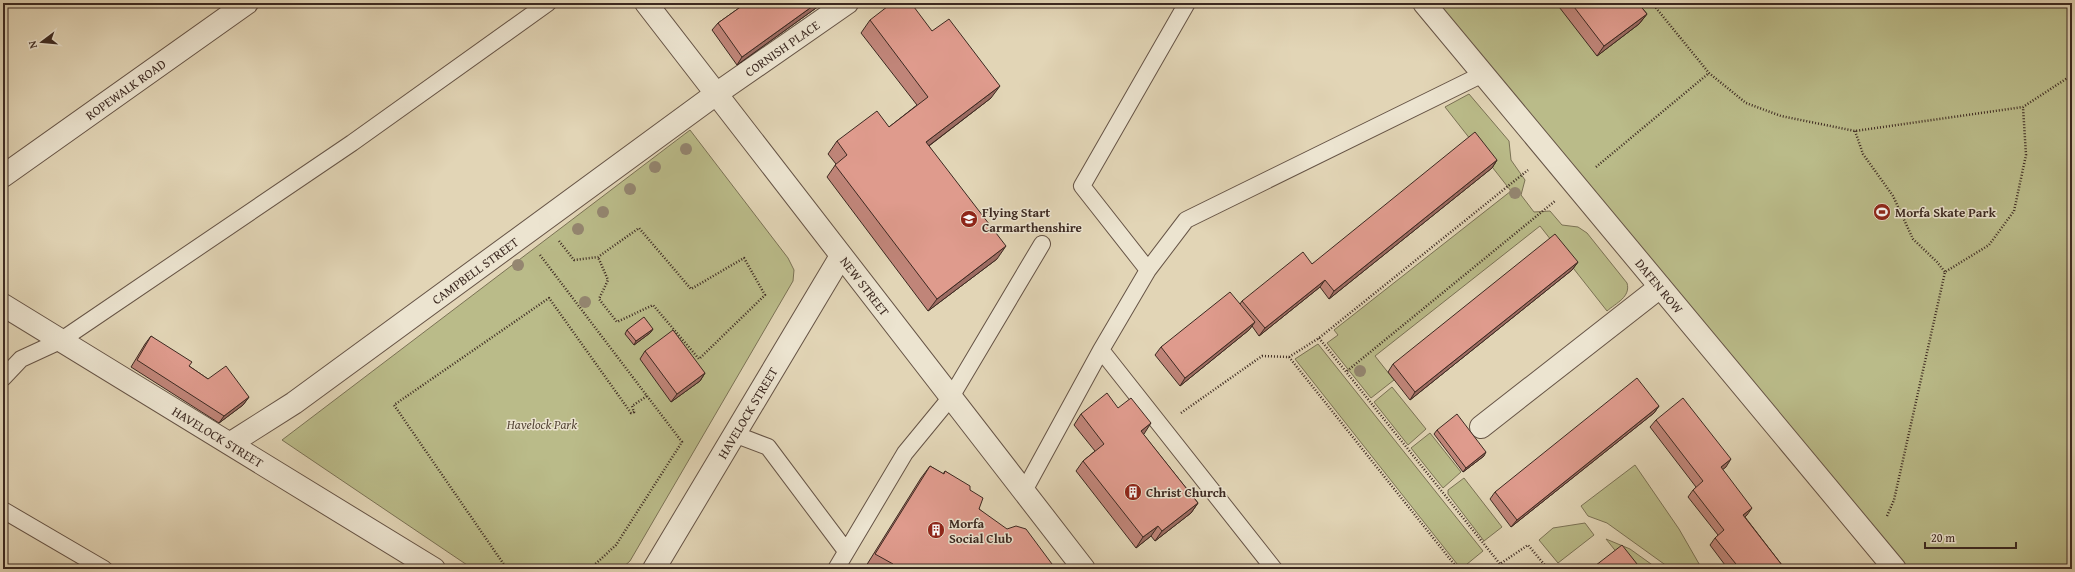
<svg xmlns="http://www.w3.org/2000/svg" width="2075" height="572" viewBox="0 0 2075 572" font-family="'Gentium Book Plus',serif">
  <rect width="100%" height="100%" fill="#e2d5b6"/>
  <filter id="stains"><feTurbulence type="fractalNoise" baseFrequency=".005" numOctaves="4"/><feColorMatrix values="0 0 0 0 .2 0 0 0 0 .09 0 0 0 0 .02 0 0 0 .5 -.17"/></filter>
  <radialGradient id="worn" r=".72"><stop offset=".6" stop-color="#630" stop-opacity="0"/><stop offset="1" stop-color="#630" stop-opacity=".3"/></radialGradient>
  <!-- green -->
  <path fill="#babb89" stroke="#7b7255" d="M 1437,3 L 2072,3 L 2072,569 L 1907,569 L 1867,527 Z
    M 1469,94 L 1509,141 L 1511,160 L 1525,180 L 1521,195 L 1534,212 L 1550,211 L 1562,225 L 1578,227 L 1587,233 L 1627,283 C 1631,297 1616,303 1607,311 L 1540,226 L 1375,356 L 1394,380 L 1371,398 L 1327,343 L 1338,335 L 1334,330 L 1511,191 L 1445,107 Z
    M 690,130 L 788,258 L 794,270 L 793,281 L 630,561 L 621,569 L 473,569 L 282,440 Z
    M 1318,344 L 1483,551 L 1461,569 L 1295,359 Z
    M 1392,387 L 1426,429 L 1408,445 L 1374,402 Z
    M 1430,433 L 1461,472 L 1443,488 L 1411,448 Z
    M 1635,465 L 1679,529 L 1702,569 L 1671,569 L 1607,523 L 1588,516 L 1581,506 Z
    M 1464,478 L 1502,527 L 1484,541 L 1448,494 L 1448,490 Z
    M 1585,523 L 1594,535 L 1558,563 L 1539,540 L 1553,528 Z
    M 1606,539 L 1630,549 L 1658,569 L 1630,569 Z"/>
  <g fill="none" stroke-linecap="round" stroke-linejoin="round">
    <defs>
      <path id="service" d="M 1148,270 L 1082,186 L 1187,3
        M 1101,350 L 1274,569
        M 3,378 L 21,359 L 60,341 L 352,143 L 548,3
        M 734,434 L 768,447 L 846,551
        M 1024,491 L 1101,350 L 1148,270 L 1186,220 L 1483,74
        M 3,510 L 104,569
        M 836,569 L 905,453 L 951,397 L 1042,244"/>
      <g id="minor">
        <path id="s1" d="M 646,3 L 1084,569"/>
        <path id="s2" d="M 1424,3 L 1895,569"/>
        <path id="s3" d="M 3,176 L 247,3"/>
        <path id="s4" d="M 3,305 L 434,569"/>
        <path d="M 1481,427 L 1660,287"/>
        <path id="s5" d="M 231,443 L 294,403 L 716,94 L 847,3"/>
        <path id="s6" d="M 654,569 L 841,256"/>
      </g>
    </defs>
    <!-- service casing -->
    <use href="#service" stroke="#665446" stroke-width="18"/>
    <!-- minor casing -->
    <use href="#minor" stroke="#665446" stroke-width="24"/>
    <!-- path -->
    <path stroke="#3c2921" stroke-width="2.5" stroke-dasharray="1 2" stroke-linecap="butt" d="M 1652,3 L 1709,73 L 1746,103 L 1781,116 L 1855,131 L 2023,107 L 2072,75
      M 1855,131 L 1863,154 L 1893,196 L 1913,239 L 1937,262 L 1945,272
      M 1596,167 L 1709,73
      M 559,241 L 574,260 L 598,257 L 639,228 L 691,289 L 744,258 L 765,295 L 699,359 L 653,305 L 617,322 L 599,299 L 608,280 L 598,257
      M 540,255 L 682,442 L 616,545 L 590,569
      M 1319,338 L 1500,564 L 1528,545 L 1548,569
      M 1289,357 L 1319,338 L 1528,170
      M 1347,371 L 1555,201
      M 1181,413 L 1262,356 L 1289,357 L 1458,569
      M 1887,516 L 1894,500 L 1945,272 L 1989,245 L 2014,211 L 2026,155 L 2023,107
      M 507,569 L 394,405 L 549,298 L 631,413 L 634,412 L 632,406 L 647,396"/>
    <!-- service -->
    <use href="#service" stroke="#ece4d0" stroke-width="16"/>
    <!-- minor -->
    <use href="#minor" stroke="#ece4d0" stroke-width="22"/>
  </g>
  <!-- trees -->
  <g fill="#948670">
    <circle cx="686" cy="149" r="6"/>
    <circle cx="655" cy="167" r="6"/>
    <circle cx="630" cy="189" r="6"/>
    <circle cx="1515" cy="193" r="6"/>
    <circle cx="603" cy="212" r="6"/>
    <circle cx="578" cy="229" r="6"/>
    <circle cx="518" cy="265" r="6"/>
    <circle cx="585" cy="302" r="6"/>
    <circle cx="1360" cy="371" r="6"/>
  </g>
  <!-- wall -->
  <path fill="#c08579" stroke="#3c2921" d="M 746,3 L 823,3 L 737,65 L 712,30 L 718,23 Z
    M 1556,3 L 1638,3 L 1647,14 L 1639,24 L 1597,56 Z
    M 870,20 L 932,31 L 991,98 L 929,146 L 997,259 L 928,311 L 827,177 L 836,164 L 828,154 L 837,141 L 889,127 L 917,105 L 861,33 Z
    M 1497,160 L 1492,168 L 1329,299 L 1320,287 L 1259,336 L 1252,326 L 1249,330 L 1180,386 L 1155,355 L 1161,347 L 1240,304 L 1242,301 L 1312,264 Z
    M 1578,262 L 1572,270 L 1410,400 L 1388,372 L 1393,364 Z
    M 653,329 L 650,333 L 634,345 L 625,334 L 627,330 Z
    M 151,336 L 189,366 L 208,379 L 249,397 L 243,405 L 219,423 L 131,367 L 145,344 Z
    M 645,351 L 705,373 L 700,381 L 671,402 L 640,359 Z
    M 1659,406 L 1654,413 L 1511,527 L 1490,499 L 1495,492 Z
    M 1118,408 L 1143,434 L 1198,503 L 1191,513 L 1155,541 L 1151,536 L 1136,548 L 1076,471 L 1083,461 L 1095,451 L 1074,425 L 1081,414 Z
    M 1656,420 L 1726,467 L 1722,469 L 1747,515 L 1745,517 L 1785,569 L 1728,569 L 1710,545 L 1715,538 L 1718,535 L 1688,497 L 1693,490 L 1696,487 L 1650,427 Z
    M 1437,430 L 1484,456 L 1463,472 L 1434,434 Z
    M 930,466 L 943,474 L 945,471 L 970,490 L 979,509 L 1048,569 L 871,569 L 866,566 L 921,478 Z"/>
  <!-- shaded-wall -->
  <path fill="#9c6c63" stroke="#3c2921" d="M 817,3 L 823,3 L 737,65 L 742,57 Z
    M 1647,14 L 1639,24 L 1597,56 L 1604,46 Z
    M 1000,86 L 991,98 L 918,154 L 926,142 Z
    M 1497,160 L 1492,168 L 1329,299 L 1334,291 Z
    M 1006,246 L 997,259 L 928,311 L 937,299 Z
    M 1578,262 L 1572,270 L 1410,400 L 1415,392 Z
    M 1325,280 L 1320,287 L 1259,336 L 1265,328 Z
    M 1255,322 L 1249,330 L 1180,386 L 1185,378 Z
    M 653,329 L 650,333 L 634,345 L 636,341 Z
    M 705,373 L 700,381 L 671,402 L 677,394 Z
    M 249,397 L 243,405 L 219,423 L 224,416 Z
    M 1659,406 L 1654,413 L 1511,527 L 1517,520 Z
    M 1151,423 L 1144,434 L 1134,442 L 1141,431 Z
    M 1486,452 L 1484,456 L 1463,472 L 1466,468 Z
    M 1731,459 L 1726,467 L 1716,475 L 1721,467 Z
    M 1198,503 L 1191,513 L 1155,541 L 1162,531 Z
    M 1752,508 L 1747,515 L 1738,523 L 1743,515 Z
    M 1158,526 L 1151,536 L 1136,548 L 1143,537 Z
    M 1052,564 L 1048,569 L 1045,569 Z"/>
  <!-- building -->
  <path fill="#df9b8d" stroke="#3c2921" d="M 746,3 L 817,3 L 742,57 L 718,23 Z
    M 892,3 L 911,3 L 932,31 L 949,19 L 1000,86 L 926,142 L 1006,246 L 937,299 L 835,165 L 847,155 L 837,141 L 877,111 L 889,127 L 928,97 L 870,20 Z
    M 1571,3 L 1638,3 L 1647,14 L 1604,46 Z
    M 1475,132 L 1497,160 L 1334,291 L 1325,280 L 1265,328 L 1242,301 L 1303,252 L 1312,264 Z
    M 1555,234 L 1578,262 L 1415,392 L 1393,364 Z
    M 1230,292 L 1255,322 L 1185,378 L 1161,347 Z
    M 644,317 L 653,329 L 636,341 L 627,330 Z
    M 673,330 L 705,373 L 677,394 L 645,351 Z
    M 151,336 L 192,362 L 189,366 L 208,379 L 226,366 L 249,397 L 224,416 L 137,360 Z
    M 1637,378 L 1659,406 L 1517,520 L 1495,492 Z
    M 1107,393 L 1118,408 L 1131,398 L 1151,423 L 1141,431 L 1198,503 L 1162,531 L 1158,526 L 1143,537 L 1083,461 L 1104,444 L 1081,414 Z
    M 1683,398 L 1731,459 L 1721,467 L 1752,508 L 1743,515 L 1785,569 L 1740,569 L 1715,538 L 1724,530 L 1693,490 L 1703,481 L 1656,420 Z
    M 1457,414 L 1486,452 L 1466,468 L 1437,430 Z
    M 930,466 L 944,474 L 945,471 L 970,486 L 970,490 L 983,498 L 979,509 L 1007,529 L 1016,526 L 1026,529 L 1052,564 L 1045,569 L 1031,569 L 1029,567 L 1026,569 L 891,569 L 893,564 L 875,554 Z
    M 1622,545 L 1641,569 L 1591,569 Z"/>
  <!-- icons -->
  <defs>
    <symbol id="stadium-disc" viewBox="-11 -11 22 22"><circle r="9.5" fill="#8f2418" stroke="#ece4d0"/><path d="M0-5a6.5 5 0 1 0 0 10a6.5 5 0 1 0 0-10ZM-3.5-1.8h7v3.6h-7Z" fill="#fff"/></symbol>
    <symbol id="school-disc" viewBox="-11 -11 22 22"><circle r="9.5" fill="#8f2418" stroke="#ece4d0"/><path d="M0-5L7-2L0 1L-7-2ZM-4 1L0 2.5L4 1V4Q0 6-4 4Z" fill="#fff"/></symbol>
    <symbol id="building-disc" viewBox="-11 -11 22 22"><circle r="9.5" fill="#8f2418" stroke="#ece4d0"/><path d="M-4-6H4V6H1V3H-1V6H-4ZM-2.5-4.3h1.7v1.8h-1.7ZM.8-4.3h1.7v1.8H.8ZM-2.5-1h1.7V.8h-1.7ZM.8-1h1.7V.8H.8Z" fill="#fff"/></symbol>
  </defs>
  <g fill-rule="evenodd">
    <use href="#stadium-disc" x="1872" y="202" width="20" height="20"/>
    <use href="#school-disc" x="959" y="209" width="20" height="20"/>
    <use href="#building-disc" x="1123" y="482" width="20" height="20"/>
    <use href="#building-disc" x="926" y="520" width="20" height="20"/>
  </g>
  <g text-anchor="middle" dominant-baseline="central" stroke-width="3" stroke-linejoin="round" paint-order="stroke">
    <!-- street labels -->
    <g font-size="13" fill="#3c2921" stroke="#ece4d0">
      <text stroke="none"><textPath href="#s5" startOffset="678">CORNISH PLACE</textPath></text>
      <text stroke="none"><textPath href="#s3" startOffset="150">ROPEWALK ROAD</textPath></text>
      <text stroke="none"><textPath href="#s5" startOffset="299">CAMPBELL STREET</textPath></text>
      <text stroke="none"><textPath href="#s1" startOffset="358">NEW STREET</textPath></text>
      <text stroke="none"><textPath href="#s2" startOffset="368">DAFEN ROW</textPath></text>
      <text stroke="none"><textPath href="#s6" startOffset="182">HAVELOCK STREET</textPath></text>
      <text stroke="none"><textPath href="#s4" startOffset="252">HAVELOCK STREET</textPath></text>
    </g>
    <!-- poi labels -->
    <g font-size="13" font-weight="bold" fill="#3c2921" stroke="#ece4d0" text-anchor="start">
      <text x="982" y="212">Flying Start<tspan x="982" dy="15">Carmarthenshire</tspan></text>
      <text x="1895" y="212">Morfa Skate Park</text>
      <text x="1146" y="492">Christ Church</text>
      <text x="949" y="523">Morfa<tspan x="949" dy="15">Social Club</tspan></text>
    </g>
    <!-- park labels -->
    <g font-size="13" font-style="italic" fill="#554636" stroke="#ece4d0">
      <text x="542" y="424">Havelock Park</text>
    </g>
  </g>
  <!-- margin -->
  <rect width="2075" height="572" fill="none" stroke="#e2d5b6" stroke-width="16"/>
  <rect x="4" y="4" width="2067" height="564" fill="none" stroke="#3c2921" stroke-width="2"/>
  <rect x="8" y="8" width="2059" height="556" fill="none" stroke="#3c2921"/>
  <!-- north arrow -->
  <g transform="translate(42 42) rotate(254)" stroke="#ece4d0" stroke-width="3" paint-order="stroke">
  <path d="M0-3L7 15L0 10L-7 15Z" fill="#3c2921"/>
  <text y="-6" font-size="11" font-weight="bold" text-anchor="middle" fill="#3c2921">N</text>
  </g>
  <!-- scale -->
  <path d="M1925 542v6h91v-6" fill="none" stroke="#3c2921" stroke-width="2"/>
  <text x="1931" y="542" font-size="12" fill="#3c2921" stroke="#ece4d0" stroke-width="3" paint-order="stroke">20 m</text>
  <rect width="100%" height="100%" filter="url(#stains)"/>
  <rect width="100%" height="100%" fill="url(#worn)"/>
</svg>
